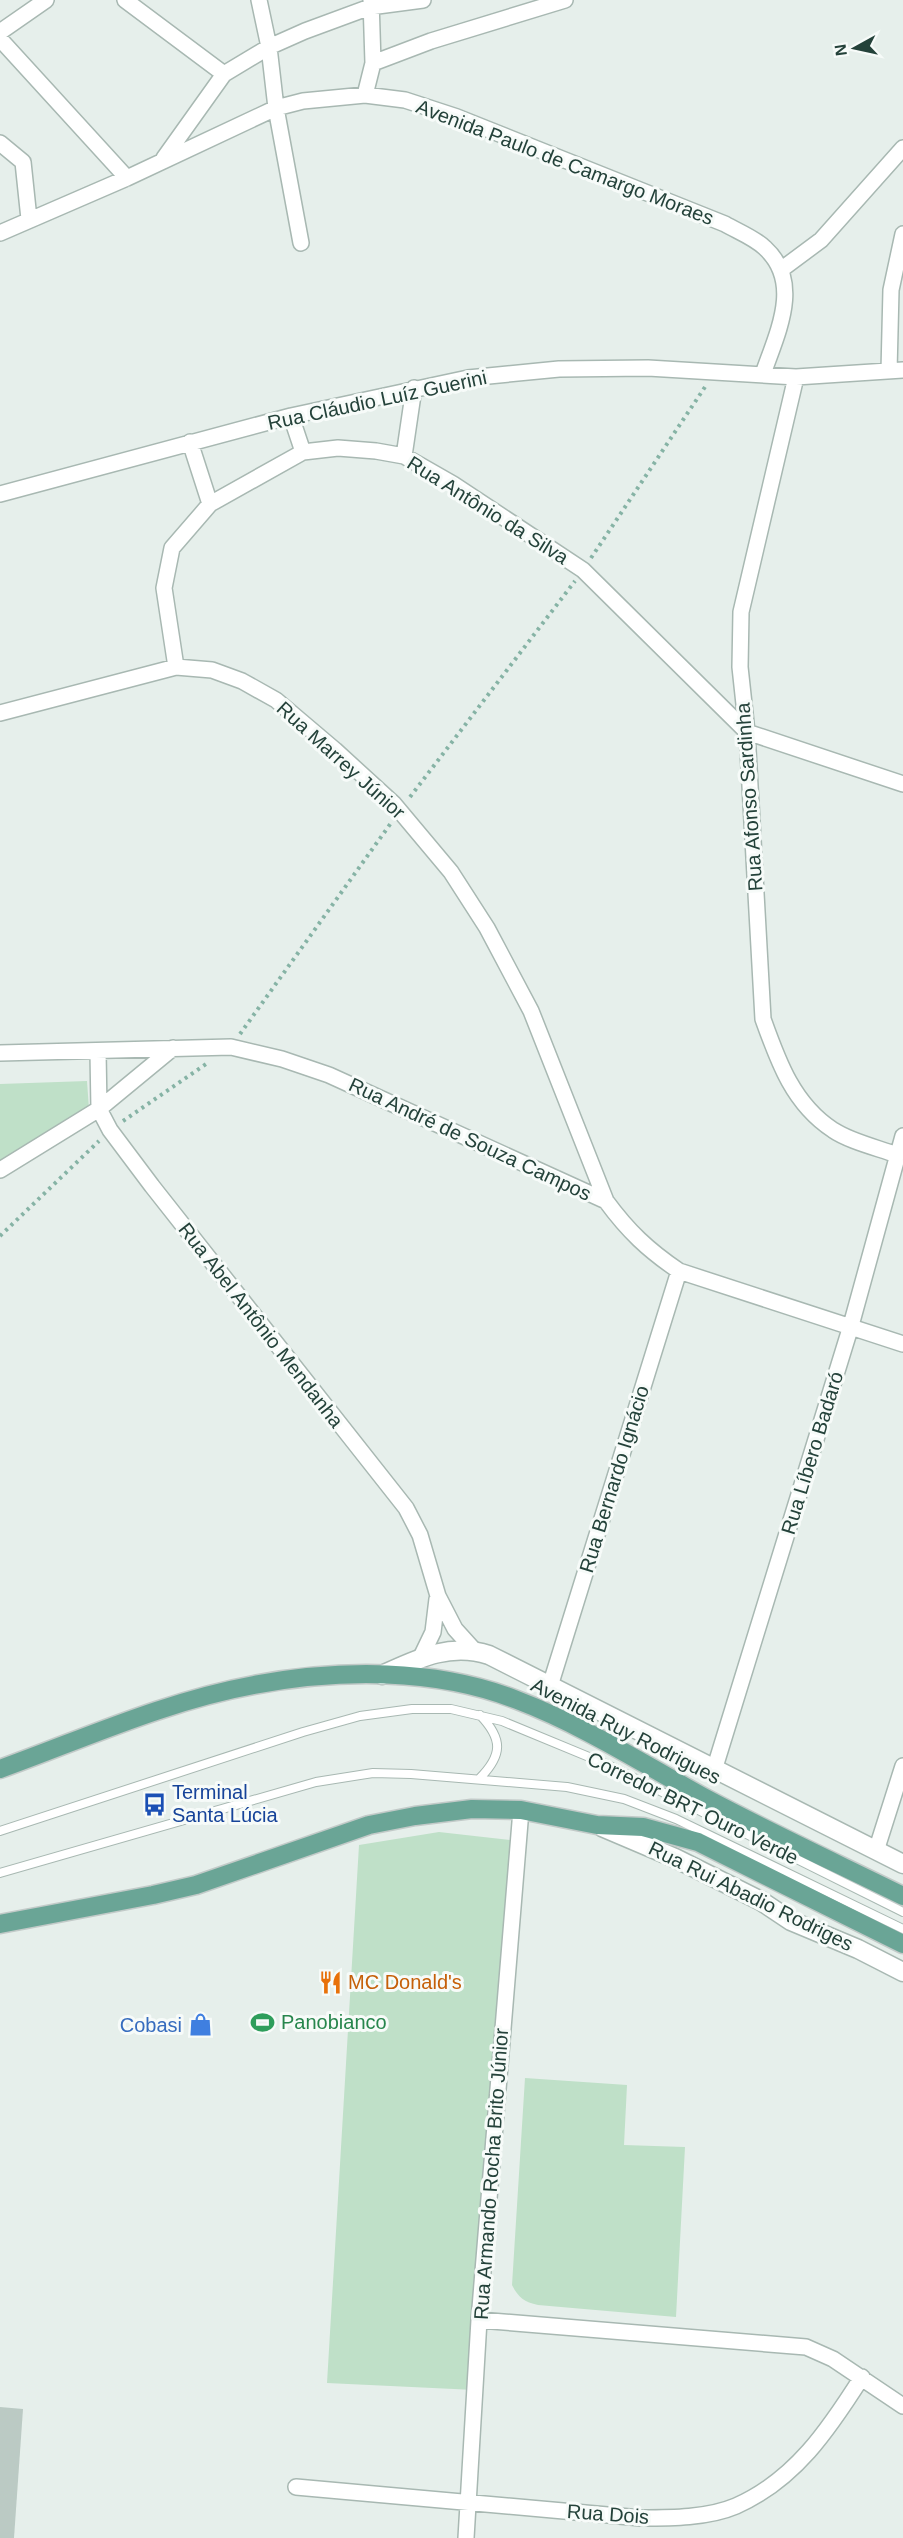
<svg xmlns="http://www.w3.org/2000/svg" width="903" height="2538" viewBox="0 0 903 2538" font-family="Arial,sans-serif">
  <rect width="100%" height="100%" fill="#e6efeb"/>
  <!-- green -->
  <path fill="#bfe0c8" d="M 87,1081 L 89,1109 L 0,1167 L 0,1084 Z
    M 439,1832 L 518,1841 L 475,2390 L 327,2383 L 359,1845 Z
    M 525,2078 L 627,2085 L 624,2145 L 685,2147 L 676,2317 L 538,2305 C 524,2302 518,2297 512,2285 Z"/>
  <!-- building -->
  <path fill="#bbcac4" d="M 0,2407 L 23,2409 L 14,2538 L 0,2538 Z"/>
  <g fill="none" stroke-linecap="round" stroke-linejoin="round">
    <defs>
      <path id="service" d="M 479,1779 C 503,1755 503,1739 480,1715
        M 0,1831 L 303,1732 L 360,1716 L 412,1709 L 451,1709 L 502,1721 L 606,1764 L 903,1912
        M 0,1873 L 316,1782 L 373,1773 L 411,1774 L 567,1787 L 624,1799 L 676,1819 L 903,1929"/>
      <path id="minor" d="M 125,0 L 224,74
        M 259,0 L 269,47 L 276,108 L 301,243
        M 371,0 L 373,63
        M 0,32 L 46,0
        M 0,39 L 127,178
        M 365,95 L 373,63 L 431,41 L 565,0
        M 0,143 L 23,162 L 29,219
        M 164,158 L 224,74 L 269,47 L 305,31 L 370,7 L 423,0
        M 0,233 L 127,178 L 276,108 L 303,101 L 365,95 L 405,100 L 457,117 L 725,224 C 737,231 755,238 765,248 C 803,283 777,333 763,374
        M 782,269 L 821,240 L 903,148
        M 889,371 L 891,290 L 903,234
        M 796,377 L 741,612 L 740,667 L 747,732 L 763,1019 C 778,1061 793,1104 833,1130 C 849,1141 878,1148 897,1155
        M 291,416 L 303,452
        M 190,442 L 210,504
        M 404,456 L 414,388
        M 0,494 L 291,416 L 468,378 L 559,369 L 648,368 L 796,377 L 903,370
        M 176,667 L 164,588 L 172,548 L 210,504 L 303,452 L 338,448 L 376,451 L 404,456 L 453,484 L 583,570 L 747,732 L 903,784
        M 0,713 L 176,667 L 212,670 L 242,681 L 276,700 L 335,750 L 394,804 L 451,872 L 487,928 L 531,1011 L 606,1201
        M 98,1052 L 99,1109 L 110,1130 L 152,1186 L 406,1508 L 420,1535 L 438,1596 L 455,1629 L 474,1650
        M 0,1053 L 231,1047 L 282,1059 L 329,1075 L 606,1201 C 628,1231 648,1250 679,1271 L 903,1344
        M 0,1170 L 99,1109 L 173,1048
        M 421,1657 L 433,1632 L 437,1599
        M 550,1686 L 679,1271
        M 715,1767 L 850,1329 L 903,1136
        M 876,1851 L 903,1766
        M 479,2320 L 806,2347 L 833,2359 L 903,2406
        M 296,2487 L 641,2518 C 671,2518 708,2518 736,2506 C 795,2480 829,2429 862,2377
        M 466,2538 L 479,2320 L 521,1810"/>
      <path id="tertiary" d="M 382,1675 C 417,1659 450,1642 489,1655 L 903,1864
        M 602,1827 L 675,1858 L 761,1901 L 791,1921 L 858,1949 L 903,1972"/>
      <path id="primary" d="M 0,1769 C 83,1739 166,1701 254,1685 C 339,1669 436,1668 517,1700 C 583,1725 645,1765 707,1799 C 771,1833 838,1864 903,1896
        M 0,1924 L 153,1895 L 196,1885 L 369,1825 L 415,1816 L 472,1809 L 521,1810 L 597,1825 L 643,1827 L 698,1842 L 903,1944"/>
    </defs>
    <!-- service casing -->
    <use href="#service" stroke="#a8b8b2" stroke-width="10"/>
    <!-- minor casing -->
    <use href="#minor" stroke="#a8b8b2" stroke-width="18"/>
    <!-- tertiary casing -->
    <use href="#tertiary" stroke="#a8b8b2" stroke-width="21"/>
    <!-- primary casing -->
    <use href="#primary" stroke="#c2cac8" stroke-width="21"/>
    <!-- path -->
    <path stroke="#86b3a5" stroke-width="4" stroke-dasharray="3 4.5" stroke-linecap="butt" d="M 591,558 L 705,387
      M 410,797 L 575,581
      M 240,1034 L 391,823
      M 123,1121 L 206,1064
      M 0,1236 L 99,1141"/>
    <!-- service -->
    <use href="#service" stroke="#fff" stroke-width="8"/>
    <!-- minor -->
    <use href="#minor" stroke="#fff" stroke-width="15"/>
    <!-- tertiary -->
    <use href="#tertiary" stroke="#fff" stroke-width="18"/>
    <!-- primary -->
    <use href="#primary" stroke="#6aa596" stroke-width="18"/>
  </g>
  <!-- icons -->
  <defs>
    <symbol id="bus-bare" viewBox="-9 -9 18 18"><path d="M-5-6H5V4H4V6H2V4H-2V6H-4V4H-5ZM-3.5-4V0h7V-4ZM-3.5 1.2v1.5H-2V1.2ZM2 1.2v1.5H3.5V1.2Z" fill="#1a4fb4" stroke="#f7fbf9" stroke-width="2.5" paint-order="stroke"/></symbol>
    <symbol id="restaurant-bare" viewBox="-9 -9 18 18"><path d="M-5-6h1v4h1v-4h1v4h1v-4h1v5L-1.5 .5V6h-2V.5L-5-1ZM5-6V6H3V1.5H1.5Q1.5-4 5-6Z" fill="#e8710a" stroke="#f7fbf9" stroke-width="2.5" paint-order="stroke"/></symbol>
    <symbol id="stadium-bare" viewBox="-9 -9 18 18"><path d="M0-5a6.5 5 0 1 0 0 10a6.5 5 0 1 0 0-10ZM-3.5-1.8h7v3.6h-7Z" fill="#2e9e5b" stroke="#f7fbf9" stroke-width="2.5" paint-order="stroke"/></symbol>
    <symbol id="shop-bare" viewBox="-9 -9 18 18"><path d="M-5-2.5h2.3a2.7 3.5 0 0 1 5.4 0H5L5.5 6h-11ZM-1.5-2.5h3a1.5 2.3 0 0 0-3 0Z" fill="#3f7fe0" stroke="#f7fbf9" stroke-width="2.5" paint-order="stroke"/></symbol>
  </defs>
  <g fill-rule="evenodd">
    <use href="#bus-bare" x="138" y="1788" width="33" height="33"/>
    <use href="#restaurant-bare" x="314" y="1966" width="33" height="33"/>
    <use href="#stadium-bare" x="246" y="2006" width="33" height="33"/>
    <use href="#shop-bare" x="184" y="2008" width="33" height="33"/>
  </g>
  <g text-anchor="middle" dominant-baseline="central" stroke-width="6" stroke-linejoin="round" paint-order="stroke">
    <!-- street labels -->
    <g font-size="20" fill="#24423a" stroke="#f7fbf9">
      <text transform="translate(565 162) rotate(21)">Avenida Paulo de Camargo Moraes</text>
      <text transform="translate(377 400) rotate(-12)">Rua Cláudio Luíz Guerini</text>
      <text transform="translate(488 510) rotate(32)">Rua Antônio da Silva</text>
      <text transform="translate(341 760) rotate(42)">Rua Marrey Júnior</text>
      <text transform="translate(749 797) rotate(-94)">Rua Afonso Sardinha</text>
      <text transform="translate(470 1139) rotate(25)">Rua André de Souza Campos</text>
      <text transform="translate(261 1325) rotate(52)">Rua Abel Antônio Mendanha</text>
      <text transform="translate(812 1453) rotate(-73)">Rua Líbero Badaró</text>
      <text transform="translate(614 1479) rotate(-73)">Rua Bernardo Ignácio</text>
      <text transform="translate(626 1731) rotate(27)">Avenida Ruy Rodrigues</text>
      <text transform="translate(693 1808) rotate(26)">Corredor BRT Ouro Verde</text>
      <text transform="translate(751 1896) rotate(26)">Rua Rui Abadio Rodriges</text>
      <text transform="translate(491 2174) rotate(-86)">Rua Armando Rocha Brito Júnior</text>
      <text transform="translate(608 2514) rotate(4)">Rua Dois</text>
    </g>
    <!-- transit labels -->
    <g font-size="20" fill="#164399" stroke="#f7fbf9" text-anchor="start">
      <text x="172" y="1792">Terminal<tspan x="172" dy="23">Santa Lúcia</tspan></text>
    </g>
    <!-- food labels -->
    <g font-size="20" fill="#c56008" stroke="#f7fbf9" text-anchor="start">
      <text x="348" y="1982">MC Donald's</text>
    </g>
    <!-- leisure labels -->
    <g font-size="20" fill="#27864d" stroke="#f7fbf9" text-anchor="start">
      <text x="281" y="2022">Panobianco</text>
    </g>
    <!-- shop labels -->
    <g font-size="20" fill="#366cbe" stroke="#f7fbf9" text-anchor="end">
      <text x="182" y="2025">Cobasi</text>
    </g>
  </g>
  <!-- north arrow -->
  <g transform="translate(855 48) rotate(262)" stroke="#f7fbf9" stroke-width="4.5" paint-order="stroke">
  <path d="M0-4.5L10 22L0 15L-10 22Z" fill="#24423a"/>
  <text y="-9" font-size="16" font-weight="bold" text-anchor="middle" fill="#24423a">N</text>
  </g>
</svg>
